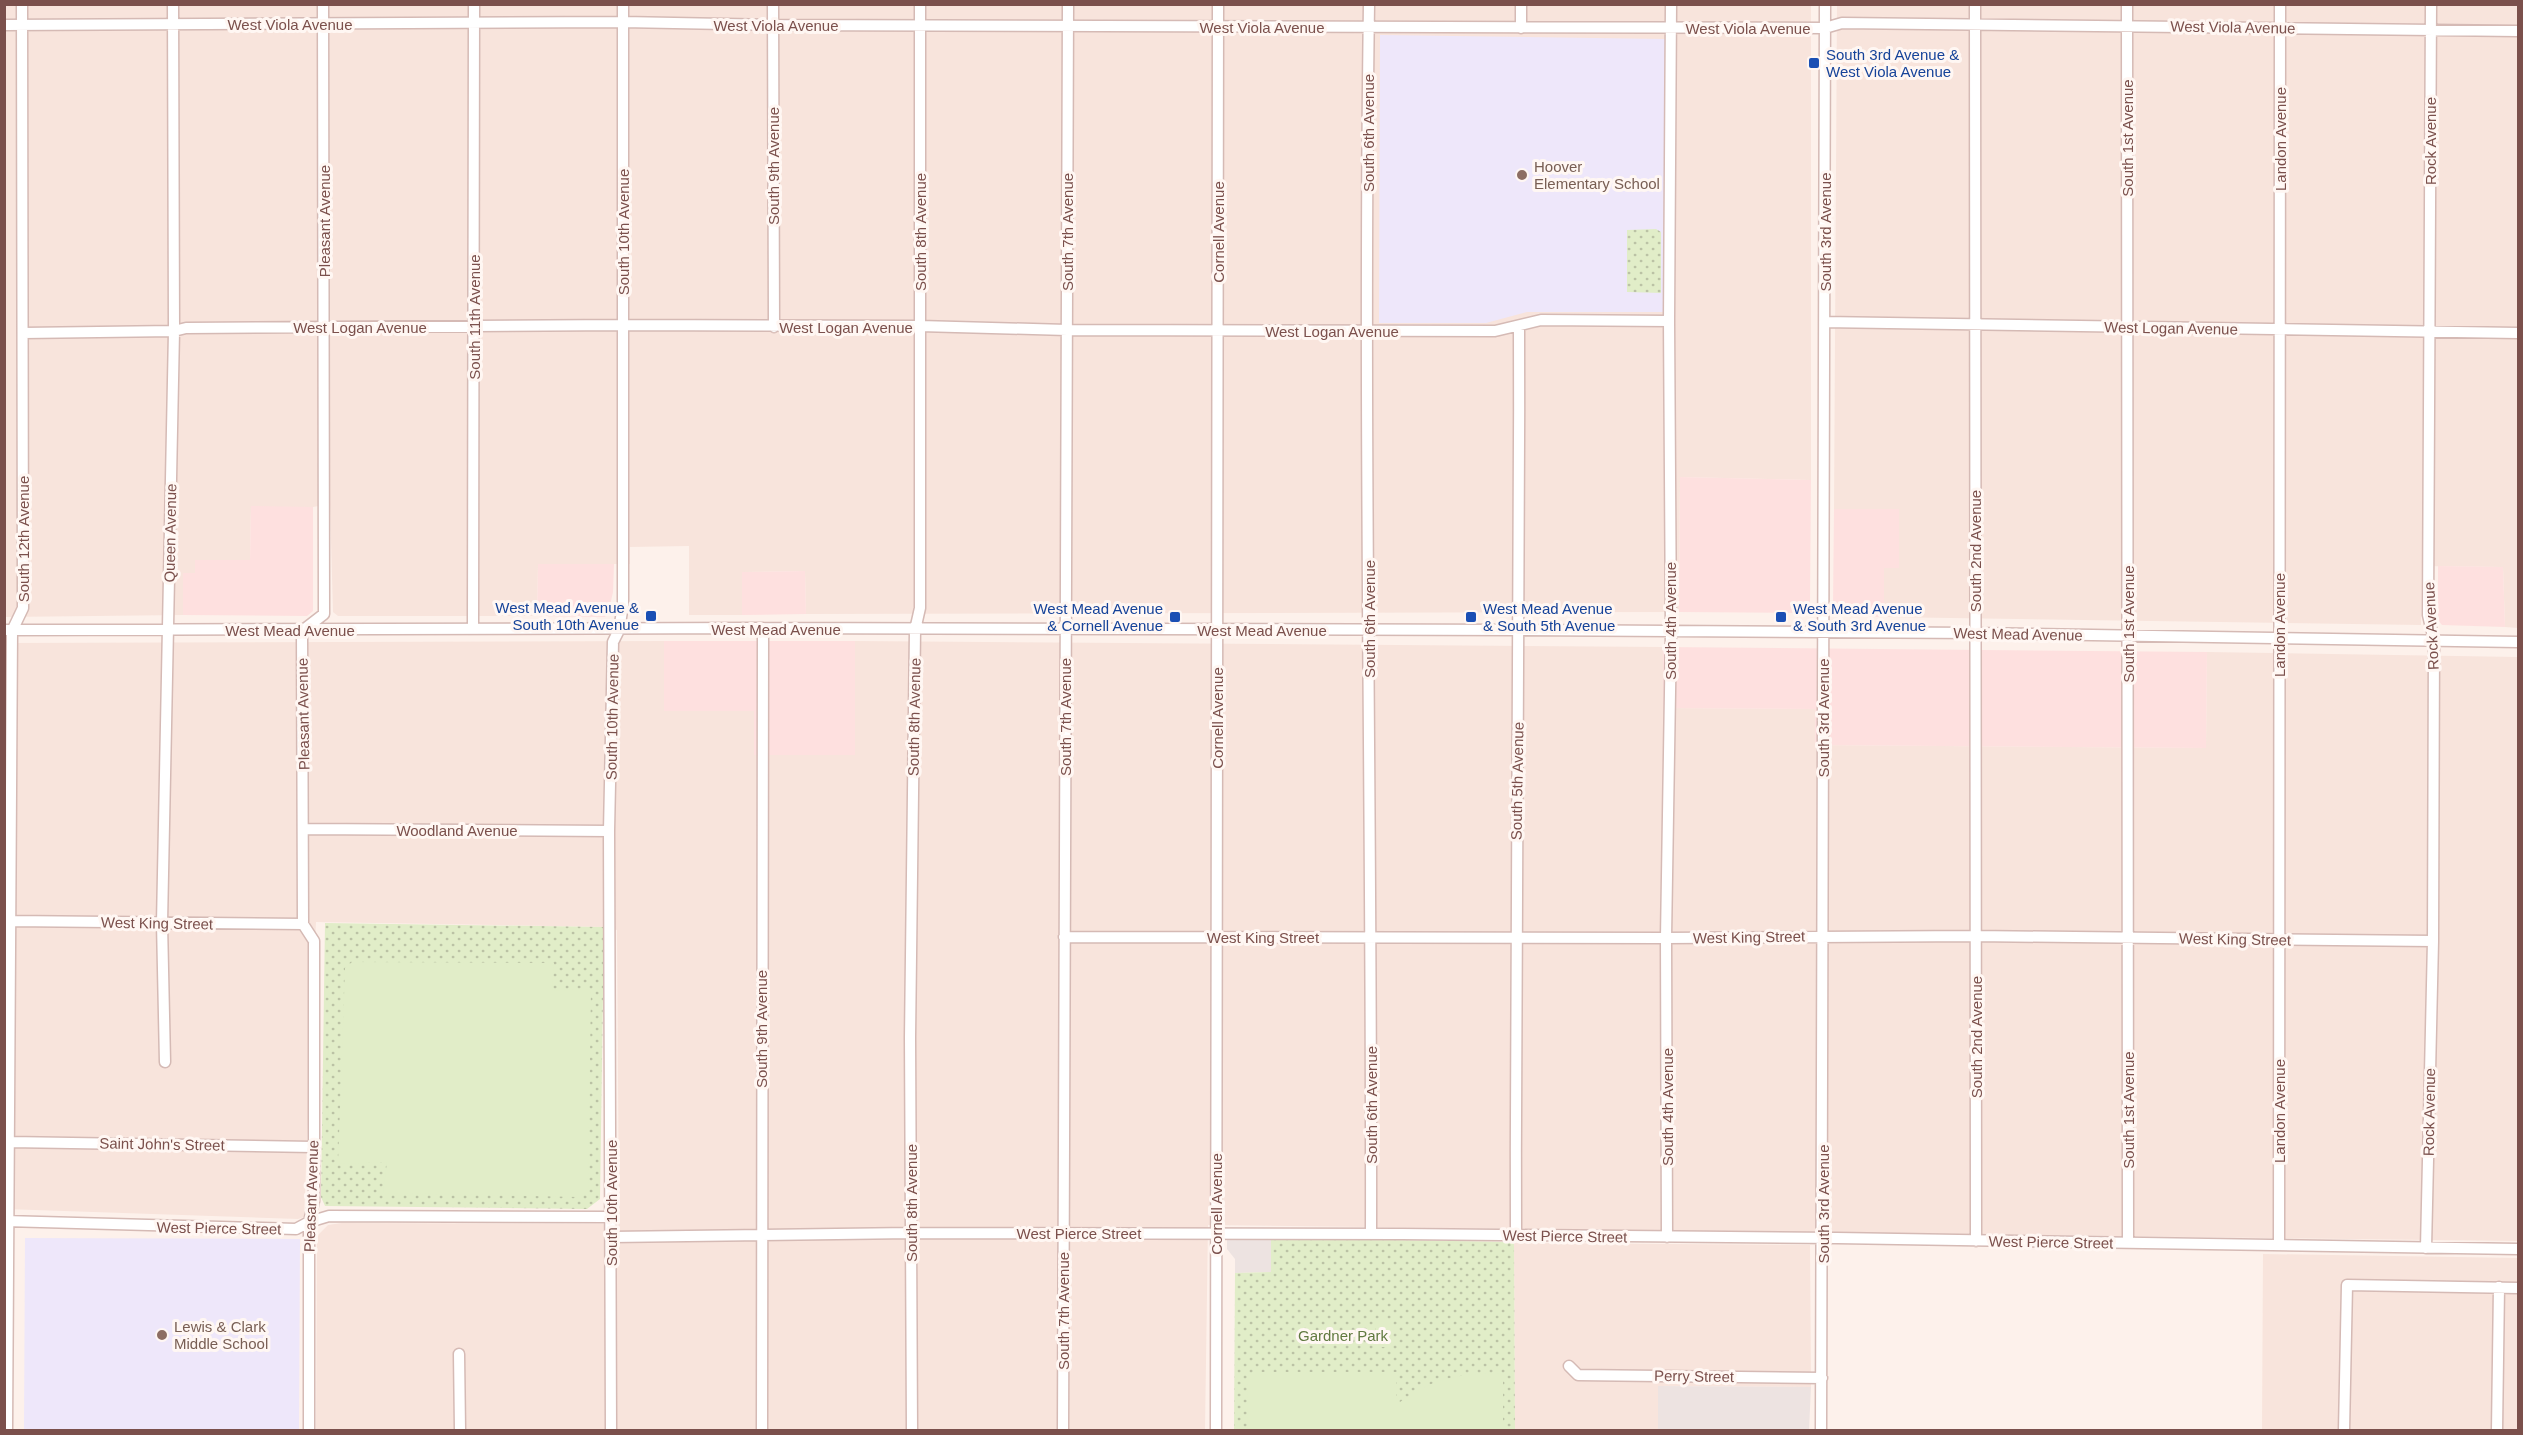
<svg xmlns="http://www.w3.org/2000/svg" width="2523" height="1435" viewBox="0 0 2523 1435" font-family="Arial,sans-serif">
  <defs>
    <pattern id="grass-dots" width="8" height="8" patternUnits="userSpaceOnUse" patternTransform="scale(1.5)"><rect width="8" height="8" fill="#e1edc8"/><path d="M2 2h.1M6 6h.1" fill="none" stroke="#bbc2a5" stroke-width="1.8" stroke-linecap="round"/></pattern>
  </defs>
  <rect width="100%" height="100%" fill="#fdf1eb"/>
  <!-- residential -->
  <path fill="#f8e4dc" d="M 4,5 L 1811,5 L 1811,480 L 1680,477 L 1679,612 L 806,614 L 805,571 L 742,572 L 742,615 L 689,615 L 689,546 L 630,547 L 630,564 L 538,564 L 537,616 L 338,616 L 333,612 L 330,504 L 313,507 L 251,507 L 250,560 L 195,573 L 183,574 L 183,615 L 5,617 Z
    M 1837,5 L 2518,5 L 2518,628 L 2505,627 L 2503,567 L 2422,566 L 2421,625 L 1884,617 L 1884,568 L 1898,568 L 1899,510 L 1834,509 Z
    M 664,641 L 664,710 L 754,711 L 755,755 L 855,755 L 855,641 L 1663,647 L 1663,708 L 1815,709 L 1815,745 L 2206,748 L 2207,652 L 2518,657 L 2518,1241 L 1208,1225 L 1205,1430 L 316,1430 L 317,1236 L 328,1225 L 342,1223 L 619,1224 L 617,930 L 604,927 L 316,922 L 304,1217 L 298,1219 L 5,1209 L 5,643 Z
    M 1514,1243 L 1810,1245 L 1811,1387 L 1659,1386 L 1660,1430 L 1515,1430 Z
    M 2263,1254 L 2518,1258 L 2518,1430 L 2262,1430 Z"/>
  <!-- commercial -->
  <path fill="#fee0df" d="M 1680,477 L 1811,480 L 1810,606 L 1804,613 L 1679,612 Z
    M 251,506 L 313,507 L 313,611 L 307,616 L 183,615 L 183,573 L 195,573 L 195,560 L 250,560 Z
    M 1834,509 L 1899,509 L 1899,568 L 1884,568 L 1884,617 L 1841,616 L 1833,607 Z
    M 538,564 L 614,564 L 613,592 L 609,610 L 605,617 L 537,616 Z
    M 2438,566 L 2503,567 L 2505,627 L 2442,625 L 2438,620 Z
    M 805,571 L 806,614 L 742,615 L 742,572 Z
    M 664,641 L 855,641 L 855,755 L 754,755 L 754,711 L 664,711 Z
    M 1663,647 L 2207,652 L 2206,748 L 1815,745 L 1815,709 L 1663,708 Z"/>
  <!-- industrial -->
  <path fill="#ede3e1" d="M 1271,1238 L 1271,1272 L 1235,1273 L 1235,1259 L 1227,1249 L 1227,1239 Z
    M 1658,1386 L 1811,1387 L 1809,1430 L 1658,1430 Z"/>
  <!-- education -->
  <path fill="#eee7fa" d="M 1380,35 L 1665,39 L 1665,312 L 1527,312 L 1486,323 L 1379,323 Z
    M 25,1238 L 300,1239 L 299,1430 L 24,1430 Z"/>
  <!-- grass -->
  <path fill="url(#grass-dots)" d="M 1656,229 L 1661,232 L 1661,293 L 1627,292 L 1627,230 Z
    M 325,923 L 604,927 L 600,1199 L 587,1209 L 325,1206 L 321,1197 Z
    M 1271,1238 L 1514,1242 L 1515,1430 L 1234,1430 L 1235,1273 L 1271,1272 Z"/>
  <!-- garden -->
  <path fill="#e1edc8" d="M 352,962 L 554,963 L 552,991 L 591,989 L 588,1192 L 578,1197 L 383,1193 L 387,1162 L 338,1164 L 345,968 Z
    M 1376,1320 L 1391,1320 L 1391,1347 L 1376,1347 Z
    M 1257,1372 L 1396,1372 L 1396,1405 C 1434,1377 1457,1374 1503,1373 L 1503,1430 L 1248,1430 L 1247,1382 Z"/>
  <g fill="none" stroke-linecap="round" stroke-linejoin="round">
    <defs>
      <path id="minor" d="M 773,4 L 774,327
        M 1369,4 C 1363,414 1372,824 1371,1234
        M 1975,4 L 1976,1241
        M 2127,4 L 2128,1243
        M 4,25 L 623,22 L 773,25 L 1825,28 L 1842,23 L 2518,31
        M 1521,28 L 1521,4
        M 1824,322 L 2518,333
        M 23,333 L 174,331 L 186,328 L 624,325 L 920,326 L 1067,330 L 1495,331 L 1541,320 L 1669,321
        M 473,629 L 474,4
        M 4,630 L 763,628 L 1520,630 L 1976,633 L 2518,642
        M 304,829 L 609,831
        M 11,921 L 303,924
        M 1064,937 L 1666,938 L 1975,936 L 2433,941
        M 165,1062 L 162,923 L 174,331 L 173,4
        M 10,1142 L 313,1147
        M 5,1221 L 296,1229 L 309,1222 L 329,1216 L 611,1217
        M 1516,1235 C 1515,932 1520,629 1519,326
        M 611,1237 L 911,1233 L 1402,1234 L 1837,1238 L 2518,1249
        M 1667,1237 L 1666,938 L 1671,631 L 1669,321 L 1671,4
        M 2279,1245 L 2280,4
        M 2426,1248 L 2433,941 L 2434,640 L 2428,615 L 2431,4
        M 459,1354 L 460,1430
        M 1569,1366 L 1578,1375 L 1822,1378
        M 7,1430 L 12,631 L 23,608 L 22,4
        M 309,1430 L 309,1222 L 314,1201 L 314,941 L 303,924 L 302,631 L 324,614 L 323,4
        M 611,1430 L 609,831 L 613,642 L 619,630 L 623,605 L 623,4
        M 762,1430 L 763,628
        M 912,1430 L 910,1038 L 915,630 L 920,608 L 920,4
        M 1063,1430 L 1068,4
        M 1216,1430 L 1218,4
        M 1821,1430 L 1825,4
        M 2344,1430 L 2347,1285 L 2518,1288
        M 2497,1430 L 2499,1287"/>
    </defs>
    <!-- minor casing -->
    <use href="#minor" stroke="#d5bab5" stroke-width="13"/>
    <!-- minor -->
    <use href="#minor" stroke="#fff" stroke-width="10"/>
  </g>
  <!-- markers -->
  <g fill="#1a4fb4" stroke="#fff7f3" stroke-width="2">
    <rect x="1808" y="57" width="12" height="12" rx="3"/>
    <rect x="645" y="610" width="12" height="12" rx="3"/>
    <rect x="1169" y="611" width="12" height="12" rx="3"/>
    <rect x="1465" y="611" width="12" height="12" rx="3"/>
    <rect x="1775" y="611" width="12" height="12" rx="3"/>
  </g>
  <g fill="#8d6e63" stroke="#fff7f3" stroke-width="2">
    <circle cx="1522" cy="175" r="6"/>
    <circle cx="162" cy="1335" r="6"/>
  </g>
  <g text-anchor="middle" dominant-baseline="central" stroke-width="6" stroke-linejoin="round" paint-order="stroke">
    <!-- street labels -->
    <g font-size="15" fill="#7b504c" stroke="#fff7f3">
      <text x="290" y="24">West Viola Avenue</text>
      <text x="776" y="25">West Viola Avenue</text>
      <text x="1262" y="27">West Viola Avenue</text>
      <text transform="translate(2233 27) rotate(1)">West Viola Avenue</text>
      <text x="1748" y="28">West Viola Avenue</text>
      <text transform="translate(1368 133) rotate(-90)">South 6th Avenue</text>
      <text transform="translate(2127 138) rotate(-90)">South 1st Avenue</text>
      <text transform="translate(2280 139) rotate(-90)">Landon Avenue</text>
      <text transform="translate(2430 141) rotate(-90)">Rock Avenue</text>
      <text transform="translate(773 166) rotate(-90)">South 9th Avenue</text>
      <text transform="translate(324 221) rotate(-90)">Pleasant Avenue</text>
      <text transform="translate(623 232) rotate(-90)">South 10th Avenue</text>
      <text transform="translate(920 232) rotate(-90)">South 8th Avenue</text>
      <text transform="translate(1067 232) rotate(-90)">South 7th Avenue</text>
      <text transform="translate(1218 232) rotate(-90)">Cornell Avenue</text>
      <text transform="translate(1825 232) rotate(-90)">South 3rd Avenue</text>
      <text transform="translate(474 317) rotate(-90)">South 11th Avenue</text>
      <text x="360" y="327">West Logan Avenue</text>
      <text x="846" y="327">West Logan Avenue</text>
      <text transform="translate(2171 328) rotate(1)">West Logan Avenue</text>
      <text x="1332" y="331">West Logan Avenue</text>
      <text transform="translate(170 533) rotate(-89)">Queen Avenue</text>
      <text transform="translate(23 539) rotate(-90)">South 12th Avenue</text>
      <text transform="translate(1975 551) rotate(-90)">South 2nd Avenue</text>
      <text transform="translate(1369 619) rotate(-90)">South 6th Avenue</text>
      <text transform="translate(1670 621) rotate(-90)">South 4th Avenue</text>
      <text transform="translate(2128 624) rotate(-90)">South 1st Avenue</text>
      <text transform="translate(2279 625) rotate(-90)">Landon Avenue</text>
      <text transform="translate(2431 626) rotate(-93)">Rock Avenue</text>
      <text x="776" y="629">West Mead Avenue</text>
      <text x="290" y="630">West Mead Avenue</text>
      <text x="1262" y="630">West Mead Avenue</text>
      <text transform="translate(2018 634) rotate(1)">West Mead Avenue</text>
      <text transform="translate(303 714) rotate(-91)">Pleasant Avenue</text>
      <text transform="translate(612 717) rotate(-89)">South 10th Avenue</text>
      <text transform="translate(914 717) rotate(-89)">South 8th Avenue</text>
      <text transform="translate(1065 717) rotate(-90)">South 7th Avenue</text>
      <text transform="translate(1217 718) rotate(-90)">Cornell Avenue</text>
      <text transform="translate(1823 718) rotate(-90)">South 3rd Avenue</text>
      <text transform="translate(1517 781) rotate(-89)">South 5th Avenue</text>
      <text x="457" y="830">Woodland Avenue</text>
      <text transform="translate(157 923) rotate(1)">West King Street</text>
      <text x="1263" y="937">West King Street</text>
      <text transform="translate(1749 937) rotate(-1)">West King Street</text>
      <text transform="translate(2235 939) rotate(1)">West King Street</text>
      <text transform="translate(761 1029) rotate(-90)">South 9th Avenue</text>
      <text transform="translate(1976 1037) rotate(-90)">South 2nd Avenue</text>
      <text transform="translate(1371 1105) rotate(-90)">South 6th Avenue</text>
      <text transform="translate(1667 1107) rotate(-90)">South 4th Avenue</text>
      <text transform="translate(2128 1110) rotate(-90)">South 1st Avenue</text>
      <text transform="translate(2279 1111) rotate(-90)">Landon Avenue</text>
      <text transform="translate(2429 1112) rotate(-89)">Rock Avenue</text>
      <text transform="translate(162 1144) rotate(1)">Saint John's Street</text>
      <text transform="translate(311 1196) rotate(-88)">Pleasant Avenue</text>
      <text transform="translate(611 1203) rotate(-90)">South 10th Avenue</text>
      <text transform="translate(911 1203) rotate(-90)">South 8th Avenue</text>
      <text transform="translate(1216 1204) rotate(-90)">Cornell Avenue</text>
      <text transform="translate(1823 1204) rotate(-90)">South 3rd Avenue</text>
      <text transform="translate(219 1228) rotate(1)">West Pierce Street</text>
      <text x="1079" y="1233">West Pierce Street</text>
      <text transform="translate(1565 1236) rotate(1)">West Pierce Street</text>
      <text transform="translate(2051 1242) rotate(1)">West Pierce Street</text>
      <text transform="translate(1063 1311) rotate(-90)">South 7th Avenue</text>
      <text transform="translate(1694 1376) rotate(1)">Perry Street</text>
    </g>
    <!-- transit labels -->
    <g font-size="15" fill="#164399" stroke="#fff7f3" text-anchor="start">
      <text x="1826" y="54">South 3rd Avenue &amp;<tspan x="1826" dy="17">West Viola Avenue</tspan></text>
      <text x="639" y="607" text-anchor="end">West Mead Avenue &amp;<tspan x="639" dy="17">South 10th Avenue</tspan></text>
      <text x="1163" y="608" text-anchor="end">West Mead Avenue<tspan x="1163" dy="17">&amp; Cornell Avenue</tspan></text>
      <text x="1483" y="608">West Mead Avenue<tspan x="1483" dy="17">&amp; South 5th Avenue</tspan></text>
      <text x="1793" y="608">West Mead Avenue<tspan x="1793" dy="17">&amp; South 3rd Avenue</tspan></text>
    </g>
    <!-- education labels -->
    <g font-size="15" fill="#785e54" stroke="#fff7f3" text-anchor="start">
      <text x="1534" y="166">Hoover<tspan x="1534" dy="17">Elementary School</tspan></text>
      <text x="174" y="1326">Lewis &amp; Clark<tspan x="174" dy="17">Middle School</tspan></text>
    </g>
    <!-- park labels -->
    <g font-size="15" fill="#617a40" stroke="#fff7f3">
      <text x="1343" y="1335">Gardner Park</text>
    </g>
  </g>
  <!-- border -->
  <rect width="2523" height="1435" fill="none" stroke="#7b504c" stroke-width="12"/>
</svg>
